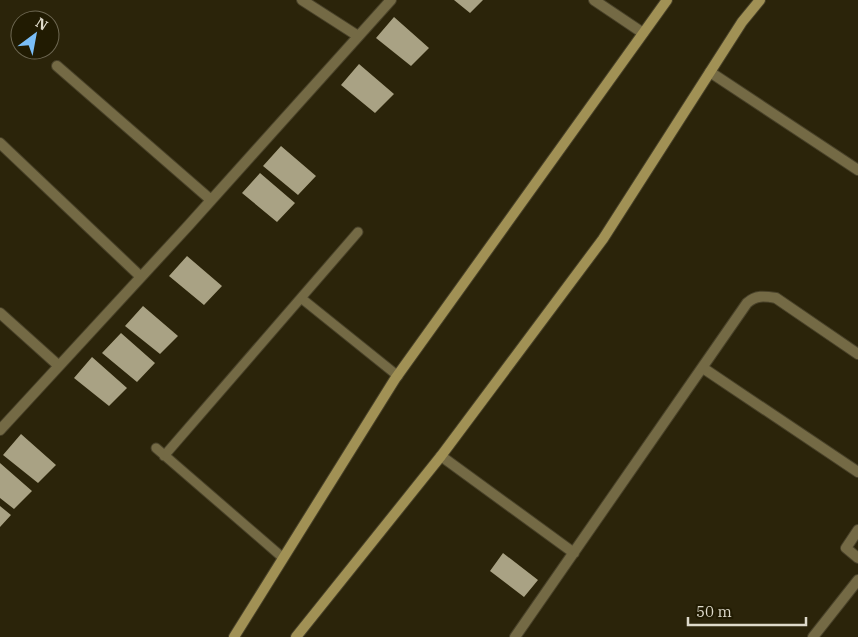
<svg xmlns="http://www.w3.org/2000/svg" width="858" height="637" viewBox="0 0 858 637" font-family="'IBM Plex Serif',serif">
  <rect width="100%" height="100%" fill="#2b240a"/>
  <!-- building -->
  <path fill="#a9a284" d="M 454,0 L 483,0 L 470,13 Z
    M 394,17 L 429,48 L 411,66 L 376,38 Z
    M 359,64 L 394,94 L 375,113 L 341,85 Z
    M 281,146 L 316,176 L 298,195 L 263,166 Z
    M 260,173 L 295,203 L 277,222 L 242,193 Z
    M 187,256 L 222,286 L 204,305 L 169,276 Z
    M 143,306 L 178,336 L 160,354 L 125,326 Z
    M 121,333 L 155,363 L 137,382 L 102,353 Z
    M 92,357 L 127,388 L 109,406 L 74,378 Z
    M 21,434 L 56,465 L 38,483 L 3,455 Z
    M 0,463 L 32,491 L 14,509 L 0,498 Z
    M 0,506 L 11,515 L 0,527 Z
    M 503,553 L 538,580 L 524,597 L 490,571 Z"/>
  <g fill="none" stroke-linecap="round" stroke-linejoin="round">
    <defs>
      <path id="service" d="M 301,298 L 398,376
        M 156,448 L 282,557
        M 164,456 L 358,232"/>
      <path id="minor" d="M 302,0 L 358,36
        M 594,0 L 643,33
        M 57,66 L 211,200
        M 710,72 L 858,170
        M 0,143 L 141,277
        M 0,313 L 59,366
        M 703,368 L 858,472
        M 0,430 L 188,226 L 391,0
        M 441,456 L 574,553
        M 858,530 L 846,548 L 858,558
        M 515,637 L 747,303 C 756,295 764,296 776,298 L 858,354
        M 813,637 L 858,580"/>
      <path id="secondary" d="M 234,637 L 395,379 L 667,0
        M 296,637 L 441,456 L 603,239 L 742,22 L 760,0"/>
    </defs>
    <!-- service casing -->
    <use href="#service" stroke="#484129" stroke-width="11"/>
    <!-- minor casing -->
    <use href="#minor" stroke="#484129" stroke-width="12"/>
    <!-- secondary casing -->
    <use href="#secondary" stroke="#484129" stroke-width="12"/>
    <!-- service -->
    <use href="#service" stroke="#746a45" stroke-width="9"/>
    <!-- minor -->
    <use href="#minor" stroke="#746a45" stroke-width="10"/>
    <!-- secondary -->
    <use href="#secondary" stroke="#a19155" stroke-width="10"/>
  </g>
  <!-- north arrow -->
  <g transform="translate(35 35) rotate(32)"><circle r="24" fill="#211b02" stroke="#6d6752"/>
  <path d="M0-4L9 19L0 12L-9 19Z" fill="#7abef8"/>
  <text y="-8" font-size="14" font-weight="bold" text-anchor="middle" fill="#dedacb">N</text>
  </g>
  <!-- scale -->
  <path d="M688 617v8h118v-8" fill="none" stroke="#dedacb" stroke-width="2.5"/>
  <text x="696" y="617" font-size="15" fill="#dedacb" stroke="#211b02" stroke-width="4" paint-order="stroke">50 m</text>
</svg>
